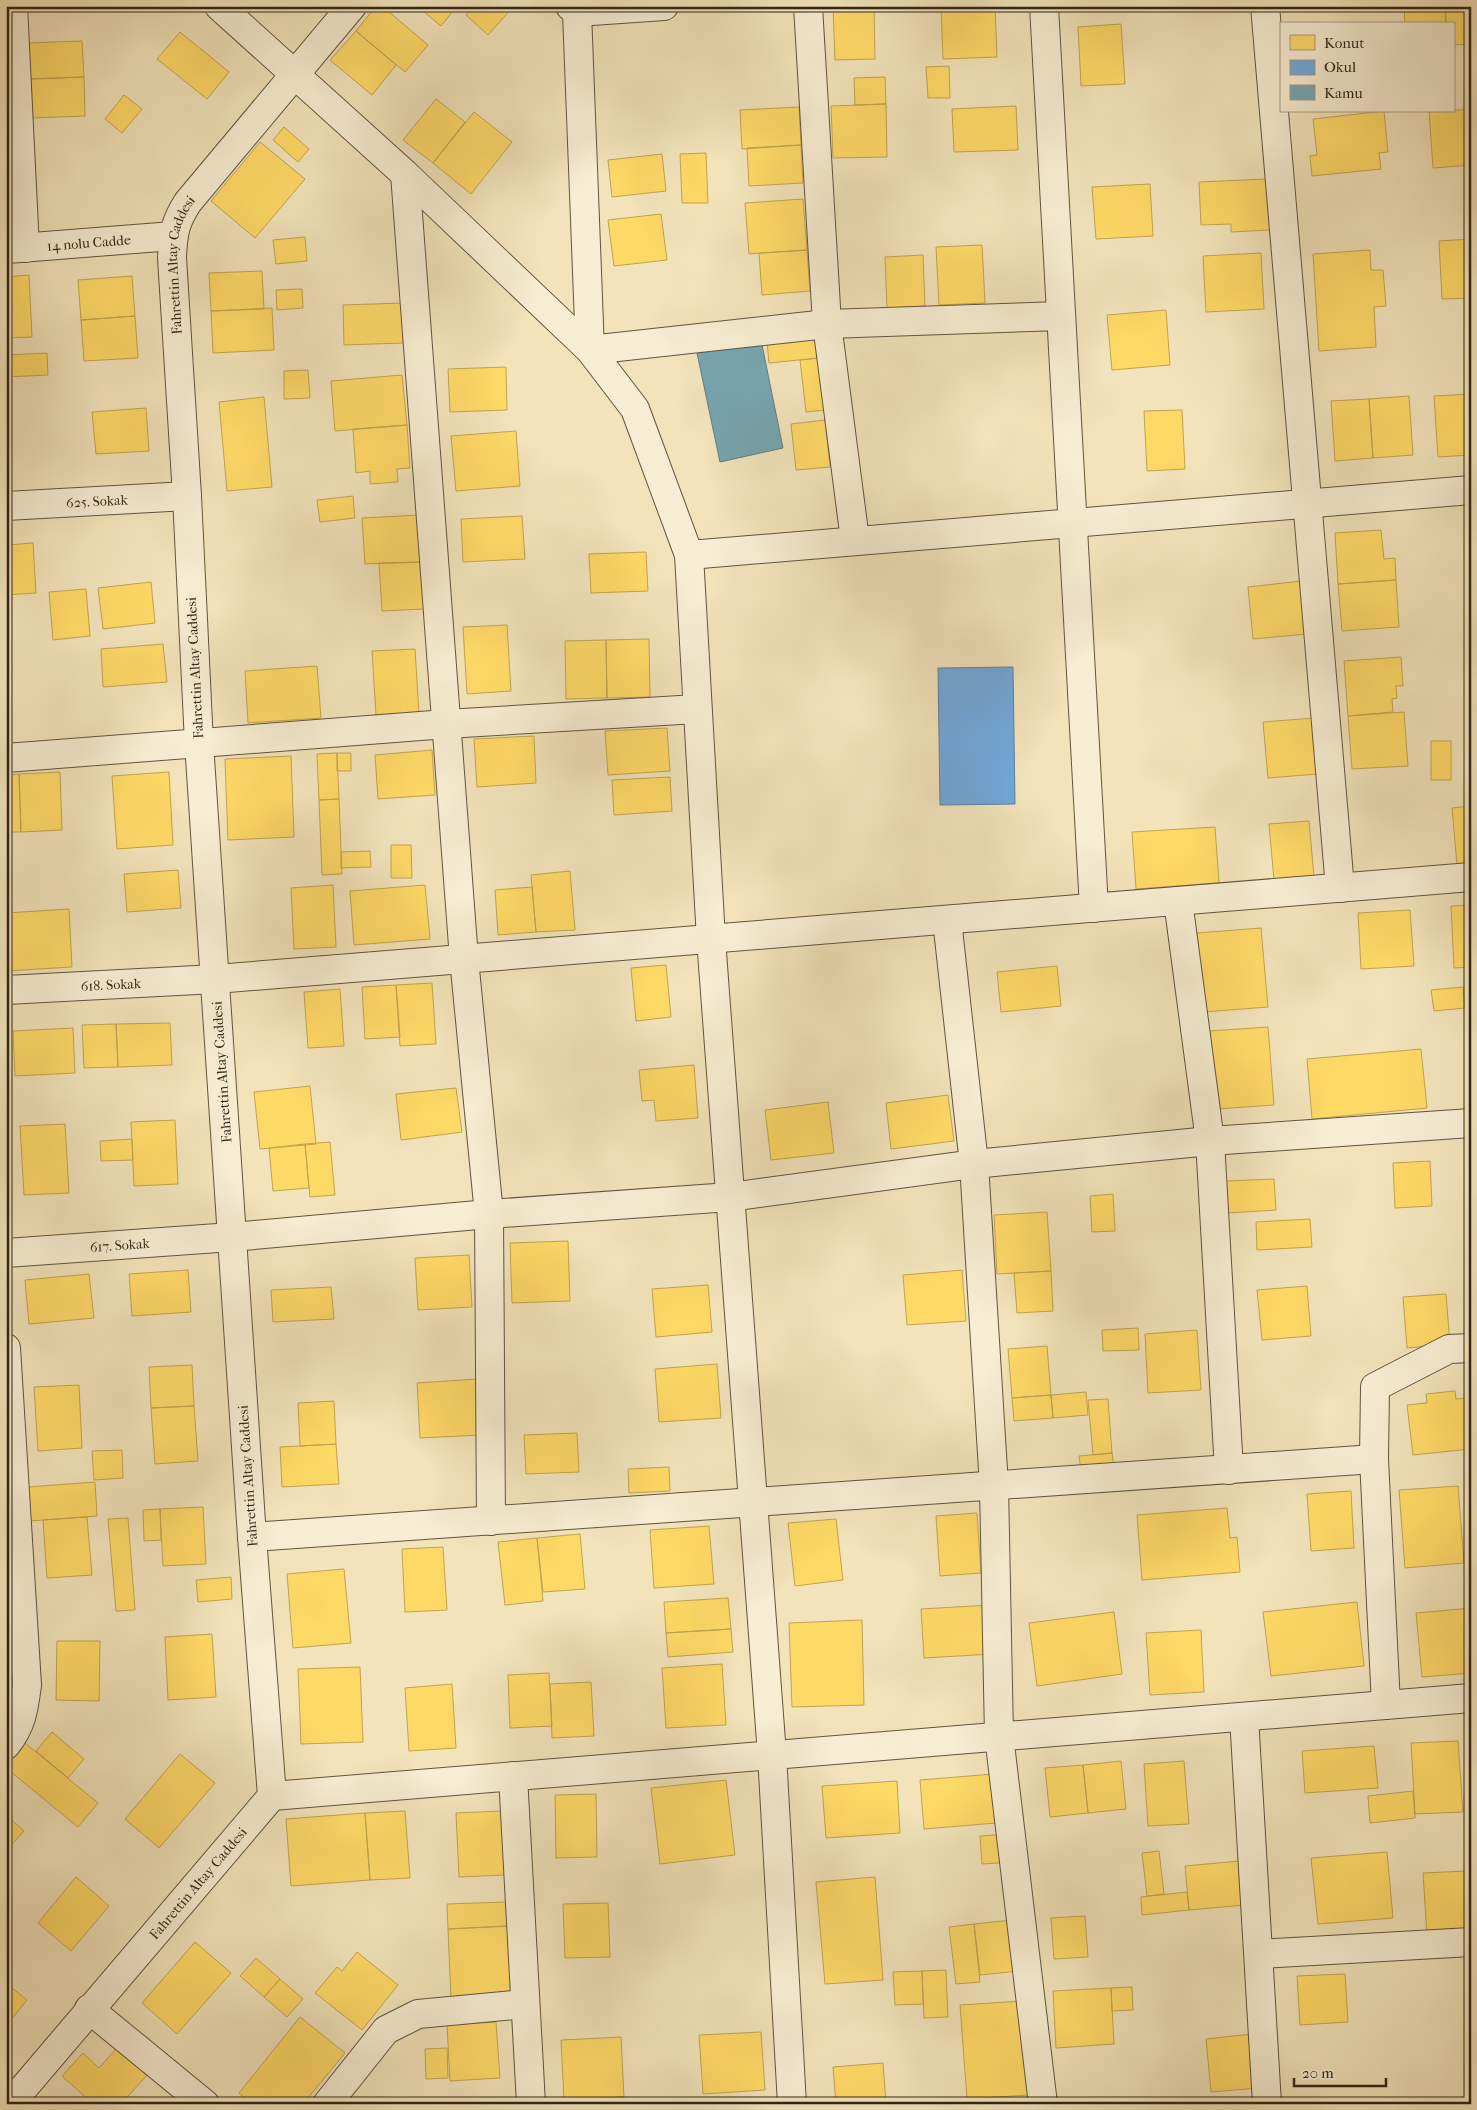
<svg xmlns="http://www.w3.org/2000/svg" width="1477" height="2110" viewBox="0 0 1477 2110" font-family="'IM FELL French Canon',serif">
  <rect width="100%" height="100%" fill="#f2e3ba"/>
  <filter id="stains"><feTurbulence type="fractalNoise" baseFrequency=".004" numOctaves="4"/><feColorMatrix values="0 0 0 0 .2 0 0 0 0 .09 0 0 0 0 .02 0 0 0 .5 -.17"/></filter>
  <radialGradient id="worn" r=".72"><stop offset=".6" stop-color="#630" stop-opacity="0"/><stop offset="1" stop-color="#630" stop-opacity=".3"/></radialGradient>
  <!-- homes -->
  <path fill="#ffd966" stroke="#c1a34f" d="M 66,6 L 78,6 L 73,12 Z
    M 376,6 L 382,6 L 428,45 L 405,72 L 356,31 Z
    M 417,6 L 457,6 L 441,26 Z
    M 473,6 L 514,6 L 488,35 L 466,15 Z
    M 833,6 L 874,6 L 875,59 L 835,60 Z
    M 941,6 L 995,6 L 997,57 L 943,59 Z
    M 1404,6 L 1445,6 L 1446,24 L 1405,24 Z
    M 1445,6 L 1471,6 L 1471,44 L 1453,45 L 1453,24 L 1446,24 Z
    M 1121,24 L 1125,84 L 1081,86 L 1078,27 Z
    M 356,31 L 396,65 L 372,95 L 330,60 Z
    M 180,32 L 229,72 L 207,99 L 157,59 Z
    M 82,41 L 84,77 L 30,79 L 29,43 Z
    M 949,66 L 950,98 L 928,98 L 926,67 Z
    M 84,77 L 85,116 L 32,118 L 30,79 Z
    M 885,77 L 886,104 L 855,105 L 854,78 Z
    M 124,95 L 142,109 L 122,133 L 105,119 Z
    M 436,99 L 465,122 L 433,163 L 403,140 Z
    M 886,104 L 887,157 L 833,158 L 831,106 Z
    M 1016,106 L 1018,150 L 954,152 L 952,109 Z
    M 799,107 L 801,145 L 742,149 L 740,110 Z
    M 1471,109 L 1471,165 L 1433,168 L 1429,112 Z
    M 1384,111 L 1388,152 L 1379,153 L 1381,169 L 1312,176 L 1310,156 L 1317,155 L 1313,119 Z
    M 474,112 L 512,142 L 471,194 L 433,163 Z
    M 284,127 L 309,149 L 298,162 L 273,140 Z
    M 260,142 L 305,179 L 255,238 L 211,201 Z
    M 801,145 L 803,183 L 749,186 L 747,148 Z
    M 706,153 L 708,203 L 682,203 L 680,154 Z
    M 662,154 L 666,191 L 612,197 L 608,160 Z
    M 1267,179 L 1270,230 L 1231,232 L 1231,224 L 1201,225 L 1199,182 Z
    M 1150,184 L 1153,236 L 1096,239 L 1092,187 Z
    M 803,199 L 807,250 L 749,254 L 745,203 Z
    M 661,214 L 667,260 L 614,266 L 608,220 Z
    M 305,237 L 307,261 L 276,264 L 273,240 Z
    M 1471,239 L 1471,298 L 1442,299 L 1439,241 Z
    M 982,245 L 985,303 L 939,305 L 936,247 Z
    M 807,250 L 810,291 L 762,295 L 759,253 Z
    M 1370,250 L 1371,270 L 1383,270 L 1386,306 L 1374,307 L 1376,347 L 1319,351 L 1313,254 Z
    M 1261,253 L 1264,309 L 1206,312 L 1203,256 Z
    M 923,255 L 925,306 L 887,308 L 885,257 Z
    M 262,271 L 264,309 L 211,311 L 209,273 Z
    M 29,275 L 32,337 L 6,338 L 6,277 Z
    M 132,276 L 135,316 L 81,320 L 78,280 Z
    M 302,289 L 303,308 L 277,310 L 276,290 Z
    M 402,303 L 403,343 L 344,345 L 343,305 Z
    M 272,308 L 274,350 L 213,353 L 211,311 Z
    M 1166,310 L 1170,365 L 1112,370 L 1107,315 Z
    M 135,316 L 138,358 L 84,361 L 81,320 Z
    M 817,337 L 819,358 L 769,363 L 767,342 Z
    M 47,353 L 48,375 L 6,377 L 6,355 Z
    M 819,358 L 825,410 L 806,412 L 800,360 Z
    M 506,367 L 507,410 L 450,412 L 448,369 Z
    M 308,370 L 310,398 L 284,399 L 284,371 Z
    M 402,375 L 407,425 L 335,431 L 331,381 Z
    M 1471,394 L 1471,455 L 1438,457 L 1434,396 Z
    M 1409,396 L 1413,455 L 1373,458 L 1369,399 Z
    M 264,397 L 272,487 L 227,491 L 219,402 Z
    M 1369,399 L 1373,458 L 1335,461 L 1331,401 Z
    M 146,408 L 149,451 L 96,454 L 92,412 Z
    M 1182,410 L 1185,469 L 1147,471 L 1144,411 Z
    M 825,420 L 830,467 L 796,470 L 791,424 Z
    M 407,425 L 410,468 L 397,469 L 398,482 L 370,484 L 370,471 L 356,473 L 353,429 Z
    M 516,431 L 520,486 L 456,491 L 451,436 Z
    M 353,496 L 355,518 L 320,522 L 317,500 Z
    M 420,515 L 422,562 L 365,564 L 362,518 Z
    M 522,516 L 525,559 L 463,562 L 461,519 Z
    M 1381,530 L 1384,559 L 1395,558 L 1396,580 L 1338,584 L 1335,533 Z
    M 33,543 L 36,593 L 6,595 L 6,545 Z
    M 646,552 L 648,591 L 591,593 L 589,554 Z
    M 422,562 L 424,609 L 382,611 L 379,563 Z
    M 1396,580 L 1399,627 L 1342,631 L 1338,584 Z
    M 1301,581 L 1307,634 L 1253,639 L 1248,587 Z
    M 151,582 L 155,623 L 103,629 L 98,588 Z
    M 86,589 L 90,636 L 53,640 L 49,592 Z
    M 507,625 L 511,691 L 467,694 L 463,627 Z
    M 649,639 L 650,697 L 607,698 L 606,640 Z
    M 606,640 L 607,698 L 566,699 L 565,641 Z
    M 163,644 L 167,682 L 103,687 L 101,649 Z
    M 415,649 L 419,713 L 376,715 L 372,651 Z
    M 1401,657 L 1403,686 L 1396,686 L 1397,698 L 1392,699 L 1393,712 L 1348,716 L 1344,661 Z
    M 317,666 L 321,718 L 248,723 L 245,671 Z
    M 1404,712 L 1408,766 L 1352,769 L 1348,716 Z
    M 1314,718 L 1318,774 L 1268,778 L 1263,722 Z
    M 667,728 L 670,771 L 608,775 L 605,731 Z
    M 534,736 L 536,783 L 477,787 L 474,739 Z
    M 1431,741 L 1451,741 L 1451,780 L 1431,780 Z
    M 432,750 L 435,795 L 378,799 L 375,755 Z
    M 337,753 L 351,753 L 351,771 L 337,771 Z
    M 337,753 L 339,799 L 319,800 L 317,754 Z
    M 291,756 L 294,837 L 228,840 L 225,759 Z
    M 60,772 L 62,830 L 21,832 L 19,774 Z
    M 169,772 L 173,845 L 117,849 L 112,776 Z
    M 19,774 L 21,832 L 6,832 L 6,775 Z
    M 670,777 L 672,811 L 614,815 L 612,780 Z
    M 339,799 L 342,874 L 322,875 L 319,800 Z
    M 1471,806 L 1471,864 L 1457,865 L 1452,808 Z
    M 1309,821 L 1314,877 L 1274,880 L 1269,824 Z
    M 1215,827 L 1219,883 L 1136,889 L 1132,832 Z
    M 391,845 L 411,845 L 412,878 L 391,878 Z
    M 370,851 L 371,867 L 341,868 L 341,852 Z
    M 178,870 L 181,908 L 127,912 L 124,874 Z
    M 570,871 L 575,930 L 536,932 L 531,875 Z
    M 333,885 L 336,947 L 294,949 L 291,888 Z
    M 425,885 L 430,939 L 354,945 L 350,891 Z
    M 532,887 L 536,932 L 498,935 L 495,890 Z
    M 1471,905 L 1471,967 L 1454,968 L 1451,906 Z
    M 69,909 L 72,967 L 6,971 L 6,913 Z
    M 1410,910 L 1414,966 L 1361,969 L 1358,913 Z
    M 1261,928 L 1268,1007 L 1204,1012 L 1197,933 Z
    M 666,965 L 671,1017 L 636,1021 L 631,968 Z
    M 1057,966 L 1061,1006 L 1001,1012 L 997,972 Z
    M 432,983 L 436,1044 L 400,1046 L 396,985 Z
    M 396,985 L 400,1037 L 365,1039 L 362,987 Z
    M 1463,987 L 1465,1008 L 1434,1011 L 1431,990 Z
    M 340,989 L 344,1046 L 308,1048 L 304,992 Z
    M 170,1023 L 172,1065 L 118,1067 L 116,1024 Z
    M 116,1024 L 118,1067 L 84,1068 L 82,1025 Z
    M 1268,1027 L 1274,1105 L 1217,1109 L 1210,1031 Z
    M 73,1028 L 75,1073 L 15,1076 L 13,1031 Z
    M 1421,1049 L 1427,1108 L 1312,1119 L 1307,1059 Z
    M 694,1065 L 698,1118 L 656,1121 L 654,1100 L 642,1101 L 639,1070 Z
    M 310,1086 L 316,1144 L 260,1149 L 254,1092 Z
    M 456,1088 L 462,1132 L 401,1140 L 396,1094 Z
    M 948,1095 L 954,1141 L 891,1149 L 886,1103 Z
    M 828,1102 L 834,1153 L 771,1160 L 765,1110 Z
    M 175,1120 L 178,1184 L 134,1186 L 131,1122 Z
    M 65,1124 L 69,1193 L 24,1195 L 20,1126 Z
    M 132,1139 L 133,1160 L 101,1161 L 100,1141 Z
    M 330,1142 L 335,1195 L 310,1197 L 305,1144 Z
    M 305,1144 L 309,1188 L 273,1191 L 269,1148 Z
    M 1430,1161 L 1432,1206 L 1395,1208 L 1393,1163 Z
    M 1274,1179 L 1276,1210 L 1228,1213 L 1226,1181 Z
    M 1113,1194 L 1115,1231 L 1092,1232 L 1090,1196 Z
    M 1047,1212 L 1051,1271 L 997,1274 L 994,1215 Z
    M 1310,1219 L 1312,1247 L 1257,1250 L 1256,1222 Z
    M 568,1241 L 570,1301 L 512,1303 L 510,1243 Z
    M 469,1255 L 472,1307 L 418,1310 L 415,1258 Z
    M 188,1270 L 191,1312 L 132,1316 L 129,1274 Z
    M 962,1270 L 966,1321 L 907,1325 L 903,1275 Z
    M 1051,1271 L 1053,1311 L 1017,1313 L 1014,1273 Z
    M 89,1274 L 94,1318 L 29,1324 L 25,1280 Z
    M 708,1285 L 712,1332 L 656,1337 L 652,1289 Z
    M 1307,1286 L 1311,1336 L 1262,1340 L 1257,1290 Z
    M 331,1287 L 334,1319 L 273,1322 L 271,1290 Z
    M 1446,1294 L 1450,1344 L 1407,1348 L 1403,1297 Z
    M 1138,1328 L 1139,1350 L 1103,1351 L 1102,1330 Z
    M 1197,1330 L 1201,1390 L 1148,1393 L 1145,1334 Z
    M 1047,1346 L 1051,1395 L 1012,1398 L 1008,1349 Z
    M 717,1364 L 721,1418 L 659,1422 L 655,1369 Z
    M 192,1365 L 194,1406 L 151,1408 L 149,1367 Z
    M 477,1379 L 481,1435 L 420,1438 L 417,1383 Z
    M 79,1385 L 82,1448 L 38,1451 L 34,1387 Z
    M 1455,1391 L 1456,1399 L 1471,1398 L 1471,1449 L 1413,1455 L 1407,1405 L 1427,1403 L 1426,1394 Z
    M 1086,1392 L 1088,1415 L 1053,1418 L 1051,1395 Z
    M 1051,1395 L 1053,1418 L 1014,1421 L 1012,1398 Z
    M 1108,1399 L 1112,1453 L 1093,1455 L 1088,1400 Z
    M 334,1401 L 336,1444 L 300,1446 L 298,1403 Z
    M 194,1406 L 198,1461 L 155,1464 L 151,1408 Z
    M 577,1433 L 579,1472 L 526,1474 L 524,1435 Z
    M 336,1444 L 339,1484 L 282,1487 L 280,1447 Z
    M 122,1450 L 123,1478 L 94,1480 L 92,1451 Z
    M 1112,1453 L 1114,1467 L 1081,1470 L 1079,1456 Z
    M 669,1467 L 670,1491 L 629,1493 L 628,1469 Z
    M 95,1482 L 97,1516 L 30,1521 L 28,1487 Z
    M 1458,1486 L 1464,1563 L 1405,1568 L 1399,1490 Z
    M 1351,1491 L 1354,1548 L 1311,1551 L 1307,1494 Z
    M 203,1507 L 206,1564 L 163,1566 L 160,1509 Z
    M 1227,1508 L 1230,1538 L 1237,1537 L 1240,1572 L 1142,1580 L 1137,1515 Z
    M 160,1509 L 161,1540 L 144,1541 L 143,1510 Z
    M 977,1513 L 981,1573 L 940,1576 L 936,1516 Z
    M 87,1517 L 92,1575 L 47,1578 L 43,1520 Z
    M 128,1518 L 135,1610 L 116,1611 L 108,1519 Z
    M 836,1519 L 843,1580 L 795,1586 L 788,1523 Z
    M 709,1526 L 714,1584 L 654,1588 L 650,1530 Z
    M 580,1534 L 585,1589 L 543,1592 L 537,1538 Z
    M 537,1538 L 543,1601 L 505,1605 L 498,1542 Z
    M 443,1547 L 447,1610 L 405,1612 L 402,1549 Z
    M 344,1569 L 351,1643 L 293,1648 L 287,1574 Z
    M 231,1577 L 232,1599 L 198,1602 L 196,1580 Z
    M 728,1598 L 731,1629 L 666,1633 L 664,1602 Z
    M 1357,1602 L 1364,1666 L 1271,1676 L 1263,1612 Z
    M 990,1605 L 993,1654 L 924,1658 L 921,1609 Z
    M 1471,1608 L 1471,1673 L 1422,1677 L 1416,1613 Z
    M 1114,1612 L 1122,1674 L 1037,1686 L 1029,1623 Z
    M 862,1620 L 864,1705 L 792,1707 L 789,1623 Z
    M 731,1629 L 733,1652 L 668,1657 L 666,1633 Z
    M 1201,1630 L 1204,1692 L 1150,1695 L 1146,1633 Z
    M 212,1634 L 216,1697 L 168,1700 L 165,1637 Z
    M 57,1641 L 100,1641 L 99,1701 L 56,1700 Z
    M 722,1664 L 726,1725 L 666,1728 L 662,1668 Z
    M 360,1667 L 363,1742 L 301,1744 L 298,1669 Z
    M 549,1673 L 552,1726 L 510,1728 L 508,1675 Z
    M 591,1682 L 594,1736 L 552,1738 L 550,1684 Z
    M 452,1684 L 456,1748 L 409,1751 L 405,1688 Z
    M 52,1732 L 84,1759 L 68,1778 L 36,1751 Z
    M 1458,1741 L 1463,1812 L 1415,1814 L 1411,1743 Z
    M 25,1743 L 98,1803 L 78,1827 L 6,1768 Z
    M 1374,1746 L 1378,1788 L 1305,1793 L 1302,1751 Z
    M 180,1754 L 215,1783 L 159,1848 L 125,1819 Z
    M 1121,1761 L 1126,1809 L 1088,1813 L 1083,1765 Z
    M 1184,1761 L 1189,1824 L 1148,1826 L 1144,1764 Z
    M 1083,1765 L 1088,1813 L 1050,1817 L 1045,1768 Z
    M 993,1774 L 996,1823 L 924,1829 L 920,1780 Z
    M 726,1780 L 735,1855 L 660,1864 L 651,1788 Z
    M 897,1781 L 900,1833 L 826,1838 L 822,1786 Z
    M 1413,1791 L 1415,1818 L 1370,1823 L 1368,1796 Z
    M 596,1794 L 597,1857 L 556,1858 L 555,1795 Z
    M 405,1811 L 410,1878 L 370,1880 L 365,1813 Z
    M 502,1811 L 505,1875 L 459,1877 L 456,1813 Z
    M 365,1813 L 370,1880 L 291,1886 L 286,1819 Z
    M 6,1815 L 24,1831 L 6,1851 Z
    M 1010,1834 L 1012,1862 L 982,1864 L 980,1836 Z
    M 1159,1851 L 1164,1894 L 1147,1896 L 1142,1853 Z
    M 1387,1852 L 1393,1918 L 1318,1924 L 1311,1858 Z
    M 1239,1861 L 1244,1905 L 1189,1910 L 1185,1866 Z
    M 1467,1871 L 1470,1934 L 1427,1937 L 1423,1873 Z
    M 76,1877 L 109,1906 L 71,1951 L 38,1923 Z
    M 875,1877 L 883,1980 L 825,1984 L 816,1882 Z
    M 1471,1881 L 1471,1934 L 1470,1934 L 1467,1882 Z
    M 1187,1892 L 1189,1910 L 1142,1915 L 1141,1897 Z
    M 507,1902 L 508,1926 L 448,1929 L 447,1904 Z
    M 608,1903 L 610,1957 L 565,1958 L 563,1904 Z
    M 1085,1916 L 1088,1957 L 1054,1959 L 1051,1918 Z
    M 1012,1920 L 1018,1971 L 980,1975 L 974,1924 Z
    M 974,1924 L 980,1982 L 956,1984 L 949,1927 Z
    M 508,1926 L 511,1996 L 451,1999 L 448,1929 Z
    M 195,1942 L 231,1973 L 177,2034 L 142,2003 Z
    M 357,1952 L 398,1985 L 362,2030 L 315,1993 L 337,1967 L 342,1971 Z
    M 256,1958 L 280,1979 L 264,1997 L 240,1976 Z
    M 1467,1967 L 1471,1967 L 1471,2002 Z
    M 946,1970 L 948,2017 L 924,2018 L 922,1971 Z
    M 922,1971 L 923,2004 L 895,2005 L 893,1972 Z
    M 1345,1974 L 1348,2022 L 1300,2025 L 1297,1976 Z
    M 280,1979 L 303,1999 L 287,2017 L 264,1997 Z
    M 6,1983 L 27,2000 L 6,2026 Z
    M 1132,1987 L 1133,2010 L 1112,2011 L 1111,1988 Z
    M 1111,1988 L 1114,2044 L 1056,2048 L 1053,1991 Z
    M 1022,2001 L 1028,2095 L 967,2099 L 960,2005 Z
    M 300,2017 L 345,2053 L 303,2104 L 252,2104 L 239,2093 Z
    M 496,2022 L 500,2078 L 450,2081 L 447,2025 Z
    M 761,2032 L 765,2090 L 703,2094 L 699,2035 Z
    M 1252,2034 L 1258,2088 L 1211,2092 L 1206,2039 Z
    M 621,2037 L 624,2097 L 564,2100 L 561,2040 Z
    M 117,2048 L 147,2075 L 121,2104 L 93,2104 L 62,2076 L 83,2053 L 99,2068 Z
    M 447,2048 L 448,2078 L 426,2079 L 425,2049 Z
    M 883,2063 L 886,2103 L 836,2104 L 833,2067 Z
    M 624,2097 L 625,2104 L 564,2104 L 564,2100 Z"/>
  <!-- schools -->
  <path fill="#6fa8dc" stroke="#5c81a1" d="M 1013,667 L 1015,804 L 940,805 L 938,668 Z"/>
  <!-- public -->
  <path fill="#76a5af" stroke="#617f82" d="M 761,340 L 783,448 L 720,462 L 697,353 Z"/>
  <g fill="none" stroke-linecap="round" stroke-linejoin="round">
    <defs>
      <g id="minor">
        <path d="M 13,6 L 25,248"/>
        <path d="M 219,6 L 405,174 L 590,350 L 635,409 L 689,555 L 711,939 L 772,1755 L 792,2104"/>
        <path d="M 570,6 L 577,12 L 590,350 L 827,324 L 1061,316"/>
        <path d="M 808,6 L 827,324 L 855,540"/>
        <path d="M 1044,6 L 1094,908"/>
        <path d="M 1265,6 L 1340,888"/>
        <path d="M 577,12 L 664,6"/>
        <path d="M 405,174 L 464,959 L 489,1214 L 491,1521"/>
        <path id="s1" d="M 7,249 L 173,236"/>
        <path id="s2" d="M 6,506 L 187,496"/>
        <path d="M 689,555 L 1471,490"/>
        <path d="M 6,758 L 446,724 L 697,709"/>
        <path d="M 1178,901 L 1210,1141 L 1229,1470"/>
        <path d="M 947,920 L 974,1164 L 994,1486 L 999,1736 L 1043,2104"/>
        <path id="s3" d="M 6,990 L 216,979 L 1471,877"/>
        <path id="s4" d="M 6,1253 L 232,1237 L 489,1214 L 730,1197 L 974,1164 L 1210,1141 L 1471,1123"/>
        <path d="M 6,1348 L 27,1685 C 24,1708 22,1726 6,1745"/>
        <path d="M 252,1537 L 1374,1459"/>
        <path d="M 1386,1705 L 1374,1459 L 1375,1387 L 1449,1349 L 1471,1348"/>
        <path d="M 1244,1717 L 1267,2104"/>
        <path d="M 513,1776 L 531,2104"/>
        <path d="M 272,1796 L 1471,1698"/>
        <path d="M 1259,1954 L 1471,1942"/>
        <path d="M 89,2009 L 205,2104"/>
        <path id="s5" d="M 10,2104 L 272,1796 L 252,1537 L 199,743 L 187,496 L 172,258 C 173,233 175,222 188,202 L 352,6"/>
        <path d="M 327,2104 L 386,2030 L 418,2014 L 525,2004"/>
      </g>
    </defs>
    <!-- minor casing -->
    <use href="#minor" stroke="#605440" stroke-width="30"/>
    <!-- minor -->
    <use href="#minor" stroke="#f7edd2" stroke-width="28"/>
  </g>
  <g text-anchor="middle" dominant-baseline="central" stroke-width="5" stroke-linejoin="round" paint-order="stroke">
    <!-- street labels -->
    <g font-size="14" fill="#302518" stroke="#f7edd2">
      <text stroke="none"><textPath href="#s1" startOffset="82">14 nolu Cadde</textPath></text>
      <text stroke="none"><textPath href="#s5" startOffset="1940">Fahrettin Altay Caddesi</textPath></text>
      <text stroke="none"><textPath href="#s2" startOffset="91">625. Sokak</textPath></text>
      <text transform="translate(195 668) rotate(-93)">Fahrettin Altay Caddesi</text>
      <text stroke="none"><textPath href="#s3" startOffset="105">618. Sokak</textPath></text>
      <text transform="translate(222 1072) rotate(-94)">Fahrettin Altay Caddesi</text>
      <text stroke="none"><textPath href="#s4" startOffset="114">617. Sokak</textPath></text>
      <text transform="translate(248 1476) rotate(-94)">Fahrettin Altay Caddesi</text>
      <text stroke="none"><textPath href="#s5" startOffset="290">Fahrettin Altay Caddesi</textPath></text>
    </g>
  </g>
  <!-- margin -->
  <rect width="1477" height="2110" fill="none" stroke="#f2e3ba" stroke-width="25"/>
  <rect x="8" y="8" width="1462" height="2095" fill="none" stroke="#302518" stroke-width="2.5"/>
  <rect x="12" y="12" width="1452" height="2085" fill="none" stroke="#302518"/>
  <!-- legend -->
  <rect x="1280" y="22" width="175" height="90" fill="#f7edd2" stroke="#a79d88"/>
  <rect x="1290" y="35" width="25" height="15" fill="#ffd966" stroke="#a79d88"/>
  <text x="1324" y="48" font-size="15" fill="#302518">Konut</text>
  <rect x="1290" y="60" width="25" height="15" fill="#6fa8dc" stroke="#a79d88"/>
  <text x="1324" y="72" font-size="15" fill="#302518">Okul</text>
  <rect x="1290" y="85" width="25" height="15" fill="#76a5af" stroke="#a79d88"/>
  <text x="1324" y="98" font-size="15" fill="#302518">Kamu</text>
  <!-- scale -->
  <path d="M1294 2078v8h92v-8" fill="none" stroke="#302518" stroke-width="2.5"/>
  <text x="1302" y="2078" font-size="15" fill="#302518" stroke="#f7edd2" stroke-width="4" paint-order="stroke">20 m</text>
  <rect width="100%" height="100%" filter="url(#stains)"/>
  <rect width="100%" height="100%" fill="url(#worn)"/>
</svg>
